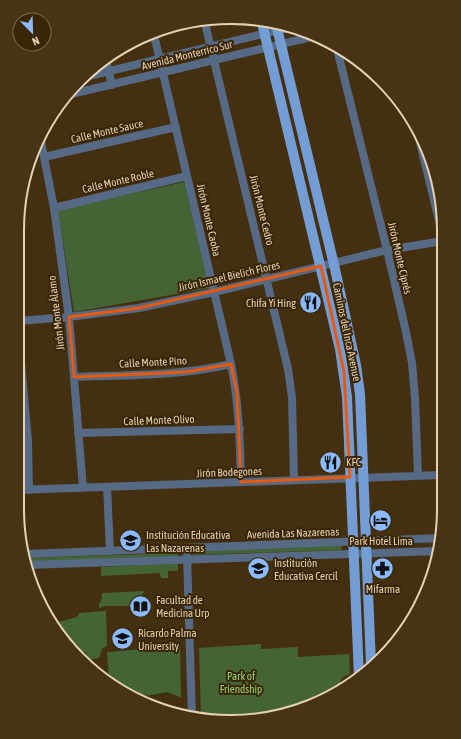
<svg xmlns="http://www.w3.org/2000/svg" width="461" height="739" viewBox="0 0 461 739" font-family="'Asap Condensed',sans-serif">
  <rect width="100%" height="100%" fill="#443011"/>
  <!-- green -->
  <path fill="#446435" d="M 184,182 L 210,288 L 74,312 L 58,210 Z
    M 342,545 L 341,550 L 193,555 L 193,550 Z
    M 178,553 L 178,557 L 26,562 L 25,558 Z
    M 178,563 L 178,571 L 168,571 L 168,578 L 161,578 L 160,573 L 101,576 L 101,567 Z
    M 145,591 L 141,595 L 138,596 L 136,606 L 105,606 L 99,608 L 99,603 L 101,602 L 102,593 Z
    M 106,611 L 107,645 L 102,649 L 99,658 L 87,660 L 86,652 L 78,654 L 51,624 L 77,617 L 79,613 Z
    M 261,644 L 261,649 L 298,647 L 298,657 L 349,654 L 350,674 L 343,677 L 340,681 L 343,689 L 286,715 L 217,722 L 201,718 L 199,648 Z
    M 180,646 L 181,698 L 168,692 L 145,696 L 127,688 L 128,693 L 109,682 L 107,652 Z"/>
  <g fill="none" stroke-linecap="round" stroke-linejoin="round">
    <!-- minor -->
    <path stroke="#566a85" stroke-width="8" d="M 204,19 L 288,369 L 292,398 L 294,480
      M 154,35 L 231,364 C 239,403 240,442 241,482
      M 337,49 L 387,250 L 406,332 L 412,363 L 415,398 L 418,475
      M 106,61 L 112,85
      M 89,76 L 292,27
      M 67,95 L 311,37
      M 416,126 L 443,237
      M 40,137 L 54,208 L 69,317 L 83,488
      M 44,157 L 176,127
      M 54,208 L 187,176
      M 18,321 L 69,317 L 139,308 L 214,292 L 387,250 L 443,241
      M 18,329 L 28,441 L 29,490
      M 74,377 C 127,375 180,376 231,364
      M 78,433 L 240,429
      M 107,487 L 110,551
      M 17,490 L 442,475
      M 434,551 L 434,565
      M 25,554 L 442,538
      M 187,555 L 192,717
      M 26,565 L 438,551"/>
    <!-- major -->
    <path stroke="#749dd5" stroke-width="10" d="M 262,23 L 340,349 L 347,397 L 359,677
      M 276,24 L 335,269 L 356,365 L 360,394 L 371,665"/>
  </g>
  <!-- marked area -->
  <path fill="none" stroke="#e8590c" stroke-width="3" stroke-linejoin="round" d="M 321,266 L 344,372 L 350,477 L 241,482 L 237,393 L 231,364 L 186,372 L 74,377 L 69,317 L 139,308 Z"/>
  <!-- icons -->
  <defs>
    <symbol id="restaurant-disc" viewBox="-11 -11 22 22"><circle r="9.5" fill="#8abafc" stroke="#392606"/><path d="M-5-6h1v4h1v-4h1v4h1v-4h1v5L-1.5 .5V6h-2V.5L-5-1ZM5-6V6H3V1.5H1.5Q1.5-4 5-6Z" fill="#111"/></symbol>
    <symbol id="hotel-disc" viewBox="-11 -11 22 22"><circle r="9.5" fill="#8abafc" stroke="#392606"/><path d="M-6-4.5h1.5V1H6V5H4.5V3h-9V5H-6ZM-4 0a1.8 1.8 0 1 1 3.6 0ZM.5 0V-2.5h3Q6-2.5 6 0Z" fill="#111"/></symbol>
    <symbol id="school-disc" viewBox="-11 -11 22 22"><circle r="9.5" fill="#8abafc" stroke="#392606"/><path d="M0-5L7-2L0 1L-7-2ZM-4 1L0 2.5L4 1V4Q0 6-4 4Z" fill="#111"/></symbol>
    <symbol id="pharmacy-disc" viewBox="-11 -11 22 22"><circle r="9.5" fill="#8abafc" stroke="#392606"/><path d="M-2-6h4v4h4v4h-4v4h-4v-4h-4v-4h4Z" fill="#111"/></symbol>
    <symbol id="library-disc" viewBox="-11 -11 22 22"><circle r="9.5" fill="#8abafc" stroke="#392606"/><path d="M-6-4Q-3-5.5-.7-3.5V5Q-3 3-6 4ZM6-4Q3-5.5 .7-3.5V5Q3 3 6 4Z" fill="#111"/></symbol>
    <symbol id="university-disc" viewBox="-11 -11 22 22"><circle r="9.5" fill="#8abafc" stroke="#392606"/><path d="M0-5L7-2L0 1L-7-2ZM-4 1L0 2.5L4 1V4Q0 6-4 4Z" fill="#111"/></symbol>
  </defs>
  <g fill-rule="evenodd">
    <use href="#restaurant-disc" x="298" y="290" width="25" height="25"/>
    <use href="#restaurant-disc" x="318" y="450" width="25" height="25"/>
    <use href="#hotel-disc" x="368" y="508" width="25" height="25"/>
    <use href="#school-disc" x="118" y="528" width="25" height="25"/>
    <use href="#school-disc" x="246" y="556" width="25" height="25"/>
    <use href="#pharmacy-disc" x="370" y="556" width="25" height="25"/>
    <use href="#library-disc" x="128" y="594" width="25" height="25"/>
    <use href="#university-disc" x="110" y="626" width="25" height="25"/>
  </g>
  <g text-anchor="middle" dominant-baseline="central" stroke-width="4" stroke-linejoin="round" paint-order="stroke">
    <!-- street labels -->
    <g font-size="11" fill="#e6d1b4" stroke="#392606">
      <text transform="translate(187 55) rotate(-14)">Avenida Monterrico Sur</text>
      <text transform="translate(107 131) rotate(-13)">Calle Monte Sauce</text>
      <text transform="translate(118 181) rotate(-13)">Calle Monte Roble</text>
      <text transform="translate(262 210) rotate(76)">Jirón Monte Cedro</text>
      <text transform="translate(209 220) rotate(77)">Jirón Monte Caoba</text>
      <text transform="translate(400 258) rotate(77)">Jirón Monte Ciprés</text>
      <text transform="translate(229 276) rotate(-13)">Jirón Ismael Bielich Flores</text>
      <text transform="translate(56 313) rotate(-97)">Jirón Monte Álamo</text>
      <text transform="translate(347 332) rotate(78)">Caminos del Inca Avenue</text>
      <text transform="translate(153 362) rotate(-3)">Calle Monte Pino</text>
      <text transform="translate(159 420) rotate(-2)">Calle Monte Olivo</text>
      <text transform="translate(229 472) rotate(-2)">Jirón Bodegones</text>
      <text transform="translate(293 533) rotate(-2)">Avenida Las Nazarenas</text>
    </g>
    <!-- poi labels -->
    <g font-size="11" fill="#e6d1b4" stroke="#392606" text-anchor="start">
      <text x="296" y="303" text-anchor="end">Chifa Yi Hing</text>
      <text x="346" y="462">KFC</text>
      <text x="146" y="535">Institución Educativa<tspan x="146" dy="13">Las Nazarenas</tspan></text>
      <text x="381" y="541" text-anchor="middle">Park Hotel Lima</text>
      <text x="274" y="563">Institución<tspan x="274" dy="13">Educativa Cercil</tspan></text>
      <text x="383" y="589" text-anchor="middle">Mifarma</text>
      <text x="156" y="600">Facultad de<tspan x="156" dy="13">Medicina Urp</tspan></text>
      <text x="138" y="633">Ricardo Palma<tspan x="138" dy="13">University</tspan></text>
    </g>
    <!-- park labels -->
    <g font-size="11" fill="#97d77a" stroke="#392606">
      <text x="241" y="676">Park of<tspan x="241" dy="13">Friendship</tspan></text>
    </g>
  </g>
  <!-- crop -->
  <path d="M0 0H461V739H0ZM230 24H231A206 206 0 0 1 437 230V509A206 206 0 0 1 231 715H230A206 206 0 0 1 24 509V230A206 206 0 0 1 230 24Z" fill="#473414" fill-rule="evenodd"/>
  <path fill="none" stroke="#e6d1b4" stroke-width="2" d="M230 24H231A206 206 0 0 1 437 230V509A206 206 0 0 1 231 715H230A206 206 0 0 1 24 509V230A206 206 0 0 1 230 24Z"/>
  <!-- north arrow -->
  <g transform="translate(32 32) rotate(157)"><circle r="19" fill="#392606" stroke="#7e6a4c"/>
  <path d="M0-3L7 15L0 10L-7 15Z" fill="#8abafc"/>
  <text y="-6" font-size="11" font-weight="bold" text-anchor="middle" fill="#e6d1b4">N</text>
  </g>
</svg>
